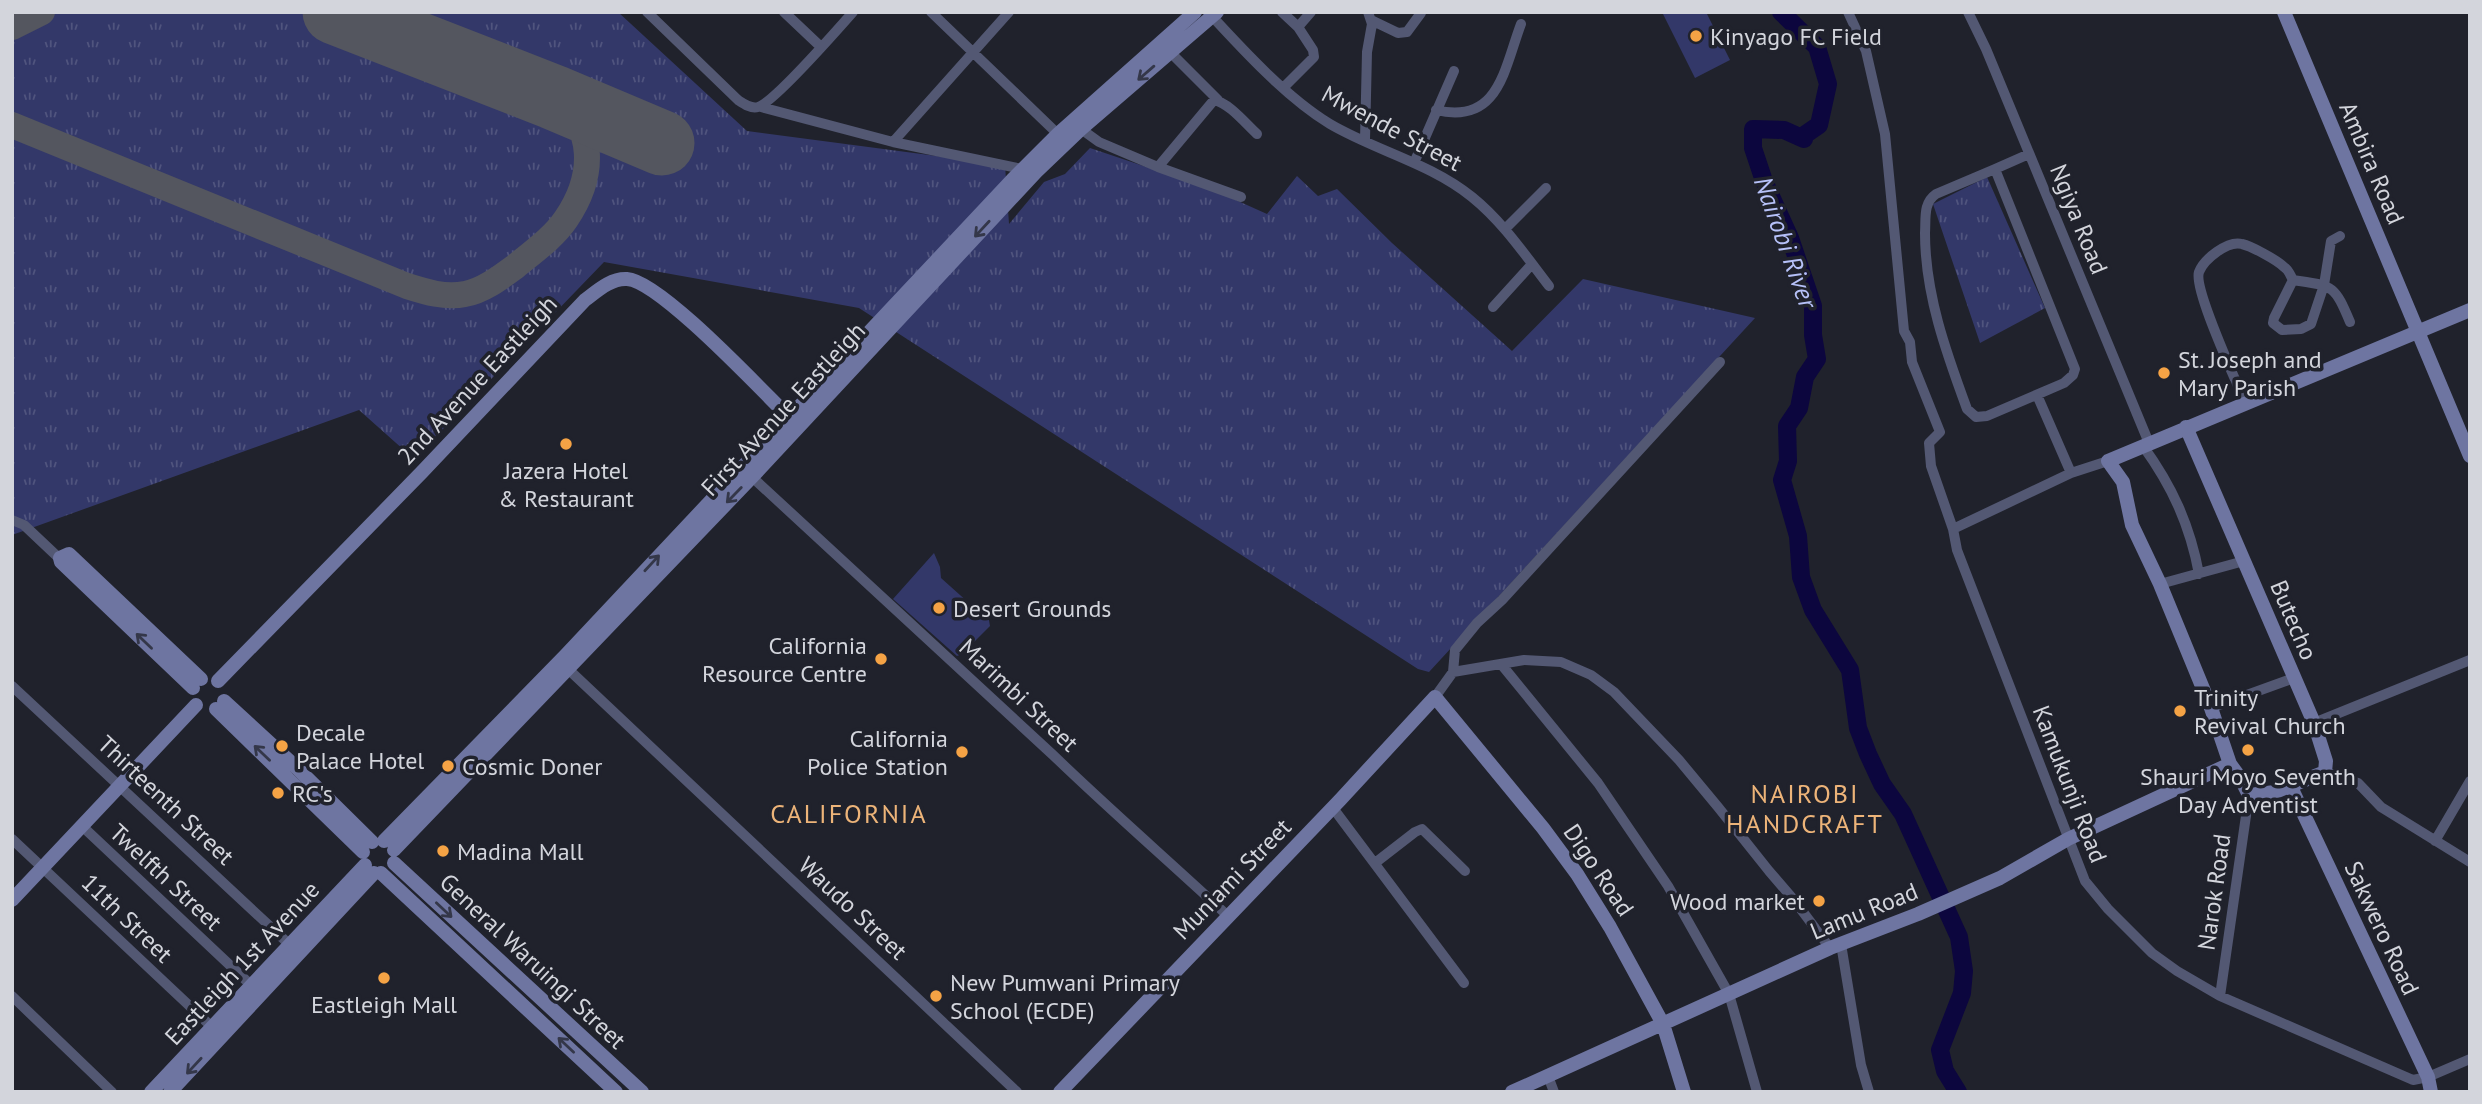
<svg xmlns="http://www.w3.org/2000/svg" width="2482" height="1104" viewBox="0 0 2482 1104" font-family="'PT Sans',sans-serif">
  <defs>
    <pattern id="grass-tufts" width="24" height="20" patternUnits="userSpaceOnUse" patternTransform="scale(1.75)"><rect width="24" height="20" fill="#333869"/><path d="M3 7l-1-3M5 7V3M7 7l1-3M15 17l-1-3M17 17v-4M19 17l1-3" fill="none" stroke="#50547e"/></pattern>
  </defs>
  <rect width="100%" height="100%" fill="#20222c"/>
  <!-- grass -->
  <path fill="url(#grass-tufts)" d="M 12,12 L 618,12 L 747,131 L 1005,165 L 1009,224 L 1044,182 L 1065,174 L 1090,148 L 1209,188 L 1267,214 L 1297,176 L 1318,196 L 1337,189 L 1392,243 L 1512,351 L 1583,279 L 1755,318 L 1429,672 L 1418,669 L 859,308 L 604,262 L 414,459 L 359,410 L 12,535 Z
    M 1987,177 L 2045,308 L 1980,343 L 1933,204 Z"/>
  <!-- park -->
  <path fill="#333869" d="M 1662,12 L 1706,12 L 1730,60 L 1695,78 Z
    M 934,553 L 940,567 L 941,578 L 979,612 L 986,604 L 990,626 L 962,654 L 957,656 L 893,599 Z"/>
  <g fill="none" stroke-linecap="round" stroke-linejoin="round">
    <!-- river -->
    <path stroke="#0c063e" stroke-width="18" d="M 1781,12 L 1817,47 L 1828,84 L 1819,125 L 1803,136 L 1804,139 L 1784,130 L 1753,129 L 1753,148 L 1764,181 L 1790,238 L 1813,306 L 1813,335 L 1817,359 L 1805,377 L 1799,408 L 1787,426 L 1788,461 L 1782,480 L 1798,536 L 1801,577 L 1813,610 L 1850,670 L 1858,728 L 1868,754 L 1882,784 L 1903,814 L 1959,937 L 1964,971 L 1962,993 L 1940,1050 L 1945,1071 L 1958,1092"/>
    <!-- taxiway -->
    <path stroke="#54565f" stroke-width="26" d="M 12,27 L 42,12
      M 12,125 L 407,286 C 426,292 445,298 465,294 C 483,291 501,277 516,266 C 533,252 554,237 566,219 C 594,178 598,126 553,97"/>
    <!-- runway -->
    <path stroke="#54565f" stroke-width="65" d="M 335,12 L 553,97 L 662,143"/>
    <!-- street -->
    <path stroke="#535873" stroke-width="10" d="M 647,12 L 738,100 C 744,104 751,109 758,107 C 774,102 838,29 853,12
      M 784,12 L 821,47
      M 931,12 L 1062,138
      M 1208,12 C 1243,50 1286,97 1330,124 C 1376,151 1430,163 1472,197 C 1503,222 1525,255 1549,286
      M 1282,12 L 1298,27
      M 1848,12 L 1866,51 L 1885,134 L 1904,331 L 1910,342 L 1912,362 L 1940,432 L 1929,443 L 1931,466 L 1953,529 L 1957,550 L 2085,881 L 2108,909 L 2152,953 L 2177,971 L 2220,996 L 2413,1080 L 2428,1077 L 2470,1059
      M 1968,12 L 1986,49 L 2149,443
      M 1371,20 L 1398,33 L 1407,32 L 1421,13
      M 1170,52 L 1218,100
      M 1284,87 L 1314,57 L 1313,50 L 1298,27 L 1311,12
      M 761,107 L 893,142 L 1022,169
      M 1436,110 C 1499,125 1504,69 1521,24
      M 1081,129 L 1099,142 L 1158,167 L 1214,100 C 1229,103 1245,123 1257,134
      M 1365,140 L 1367,52 L 1372,24 L 1368,12
      M 893,142 L 1009,12
      M 1414,163 L 1454,71
      M 1158,167 L 1241,197
      M 1995,169 L 2075,369 L 2073,375 L 2064,383 L 1987,416 L 1976,417 L 1967,409 C 1946,352 1925,294 1925,233 C 1926,218 1923,203 1936,194 Z
      M 1995,169 L 2029,154
      M 1505,229 L 1546,188
      M 2293,280 L 2274,318 L 2273,323 L 2282,330 L 2301,329 L 2311,324 L 2324,285 L 2331,241 L 2340,236
      M 1493,307 L 1532,264
      M 2037,395 L 2071,473
      M 2245,403 C 2237,382 2193,289 2199,272 C 2204,259 2228,240 2242,244 C 2251,246 2277,260 2284,267 C 2289,270 2290,275 2293,280 C 2333,286 2334,284 2350,322
      M 2143,446 C 2172,486 2190,525 2199,574
      M 752,477 L 1053,755 C 1110,810 1170,862 1228,916
      M 12,520 L 24,525 L 60,559
      M 1953,529 L 2071,473 L 2108,461
      M 2160,584 L 2244,561
      M 1501,664 L 1598,783 L 1668,886 L 1729,994 L 1757,1092
      M 568,669 L 1017,1092
      M 1453,672 L 1455,650 L 1477,623 L 1502,600 L 1720,362
      M 12,686 L 290,945
      M 1435,697 L 1453,672 L 1524,660 L 1561,662 L 1591,675 L 1614,692 L 1679,760 L 1718,807 L 1769,871 L 1794,900 L 1830,948
      M 2211,708 L 2294,678
      M 2314,723 L 2470,660
      M 2325,772 L 2358,783 L 2381,807 L 2470,862
      M 1333,808 L 1464,983
      M 82,826 L 252,986
      M 12,839 L 213,1028
      M 2435,841 L 2470,781
      M 1375,863 L 1415,832 L 1422,829 L 1465,871
      M 1841,944 L 1861,1065 L 1869,1092
      M 12,996 L 112,1092
      M 2220,996 L 2249,795
      M 1548,1076 L 1554,1092"/>
    <!-- secondary -->
    <path stroke="#6e75a1" stroke-width="14" d="M 2284,12 L 2470,456
      M 2186,427 L 2314,723 L 2326,761 L 2325,772 L 2275,792 L 2249,795 L 2241,779 L 2230,764 L 2211,708 L 2160,584 L 2132,525 L 2123,482 L 2108,461 L 2470,310
      M 218,681 L 422,472 L 585,300 C 597,291 611,278 627,279 C 660,281 762,391 790,418
      M 193,688 L 61,562 L 60,558 L 69,554 L 201,679
      M 224,701 L 297,768 L 372,842
      M 216,709 L 363,852
      M 2290,785 L 2428,1077 L 2431,1092
      M 384,841 L 566,655 L 1012,180 L 1058,134 L 1195,12
      M 394,850 L 752,477 L 1036,172 L 1081,129 L 1217,12
      M 394,863 L 642,1092
      M 381,873 L 616,1092
      M 12,900 L 196,705
      M 151,1092 L 365,865
      M 170,1092 L 374,873
      M 1060,1092 L 1340,800 L 1435,697 L 1543,828 L 1577,874 L 1610,927 L 1663,1024 L 1684,1092
      M 1512,1092 L 1830,948 L 1918,914 L 2000,878 L 2068,839 L 2230,764"/>
  </g>
  <!-- one-way arrows -->
  <defs><path id="oneway-shaft" d="M-6 0H5M1.5-3L5.5 0L1.5 3" fill="none" stroke-width="1.6" stroke-linecap="round" stroke-linejoin="round" transform="scale(1.75)"/></defs>
  <g stroke="#343749">
    <use href="#oneway-shaft" transform="translate(1146 73) rotate(139)"/>
    <use href="#oneway-shaft" transform="translate(982 229) rotate(133)"/>
    <use href="#oneway-shaft" transform="translate(734 495) rotate(134)"/>
    <use href="#oneway-shaft" transform="translate(652 563) rotate(-47)"/>
    <use href="#oneway-shaft" transform="translate(144 641) rotate(-136)"/>
    <use href="#oneway-shaft" transform="translate(262 753) rotate(-136)"/>
    <use href="#oneway-shaft" transform="translate(444 910) rotate(43)"/>
    <use href="#oneway-shaft" transform="translate(566 1045) rotate(-137)"/>
    <use href="#oneway-shaft" transform="translate(194 1066) rotate(133)"/>
  </g>
  <!-- markers -->
  <g fill="#f5a345" stroke="#20222c" stroke-width="2.5">
    <circle cx="1696" cy="36" r="7"/>
    <circle cx="2164" cy="373" r="7"/>
    <circle cx="566" cy="444" r="7"/>
    <circle cx="939" cy="608" r="7"/>
    <circle cx="881" cy="659" r="7"/>
    <circle cx="2180" cy="711" r="7"/>
    <circle cx="282" cy="746" r="7"/>
    <circle cx="2248" cy="750" r="7"/>
    <circle cx="962" cy="752" r="7"/>
    <circle cx="448" cy="766" r="7"/>
    <circle cx="278" cy="793" r="7"/>
    <circle cx="443" cy="851" r="7"/>
    <circle cx="1819" cy="901" r="7"/>
    <circle cx="384" cy="978" r="7"/>
    <circle cx="936" cy="996" r="7"/>
  </g>
  <g text-anchor="middle" dominant-baseline="central" stroke-width="7" stroke-linejoin="round" paint-order="stroke">
    <!-- poi labels -->
    <g font-size="24" fill="#d3d5dc" stroke="#20222c" text-anchor="start">
      <text x="1710" y="36">Kinyago FC Field</text>
      <text x="2178" y="359">St. Joseph and<tspan x="2178" dy="28">Mary Parish</tspan></text>
      <text x="566" y="470" text-anchor="middle">Jazera Hotel<tspan x="566" dy="28">&amp; Restaurant</tspan></text>
      <text x="953" y="608">Desert Grounds</text>
      <text x="867" y="645" text-anchor="end">California<tspan x="867" dy="28">Resource Centre</tspan></text>
      <text x="2194" y="697">Trinity<tspan x="2194" dy="28">Revival Church</tspan></text>
      <text x="296" y="732">Decale<tspan x="296" dy="28">Palace Hotel</tspan></text>
      <text x="948" y="738" text-anchor="end">California<tspan x="948" dy="28">Police Station</tspan></text>
      <text x="462" y="766">Cosmic Doner</text>
      <text x="2248" y="776" text-anchor="middle">Shauri Moyo Seventh<tspan x="2248" dy="28">Day Adventist</tspan></text>
      <text x="292" y="793">RC's</text>
      <text x="457" y="851">Madina Mall</text>
      <text x="1805" y="901" text-anchor="end">Wood market</text>
      <text x="950" y="982">New Pumwani Primary<tspan x="950" dy="28">School (ECDE)</tspan></text>
      <text x="384" y="1004" text-anchor="middle">Eastleigh Mall</text>
    </g>
    <!-- street labels -->
    <g font-size="24" fill="#d3d5dc" stroke="#20222c">
      <text transform="translate(1392 128) rotate(28)">Mwende Street</text>
      <text transform="translate(2372 163) rotate(67)">Ambira Road</text>
      <text transform="translate(2079 219) rotate(68)">Ngiya Road</text>
      <text transform="translate(477 380) rotate(-47)">2nd Avenue Eastleigh</text>
      <text transform="translate(783 409) rotate(-47)">First Avenue Eastleigh</text>
      <text transform="translate(2294 620) rotate(67)">Butecho</text>
      <text transform="translate(1019 695) rotate(43)">Marimbi Street</text>
      <text transform="translate(2070 784) rotate(69)">Kamukunji Road</text>
      <text transform="translate(166 800) rotate(43)">Thirteenth Street</text>
      <text transform="translate(1599 870) rotate(56)">Digo Road</text>
      <text transform="translate(166 877) rotate(43)">Twelfth Street</text>
      <text transform="translate(1232 879) rotate(-46)">Muniami Street</text>
      <text transform="translate(2214 892) rotate(-82)">Narok Road</text>
      <text transform="translate(853 908) rotate(43)">Waudo Street</text>
      <text transform="translate(1864 911) rotate(-22)">Lamu Road</text>
      <text transform="translate(127 918) rotate(44)">11th Street</text>
      <text transform="translate(2382 928) rotate(65)">Sakwero Road</text>
      <text transform="translate(533 961) rotate(43)">General Waruingi Street</text>
      <text transform="translate(242 963) rotate(-47)">Eastleigh 1st Avenue</text>
    </g>
    <!-- water labels -->
    <g font-size="26" font-style="italic" fill="#b6c1f8" stroke="#20222c">
      <text transform="translate(1786 242) rotate(70)">Nairobi River</text>
    </g>
    <!-- neighbourhood labels -->
    <g font-size="26" letter-spacing="2" fill="#edb479" stroke="#20222c">
      <text x="1805" y="793">NAIROBI<tspan x="1805" dy="30">HANDCRAFT</tspan></text>
      <text x="849" y="813">CALIFORNIA</text>
    </g>
  </g>
  <!-- border -->
  <rect width="2482" height="1104" fill="none" stroke="#d3d5dc" stroke-width="28"/>
</svg>
